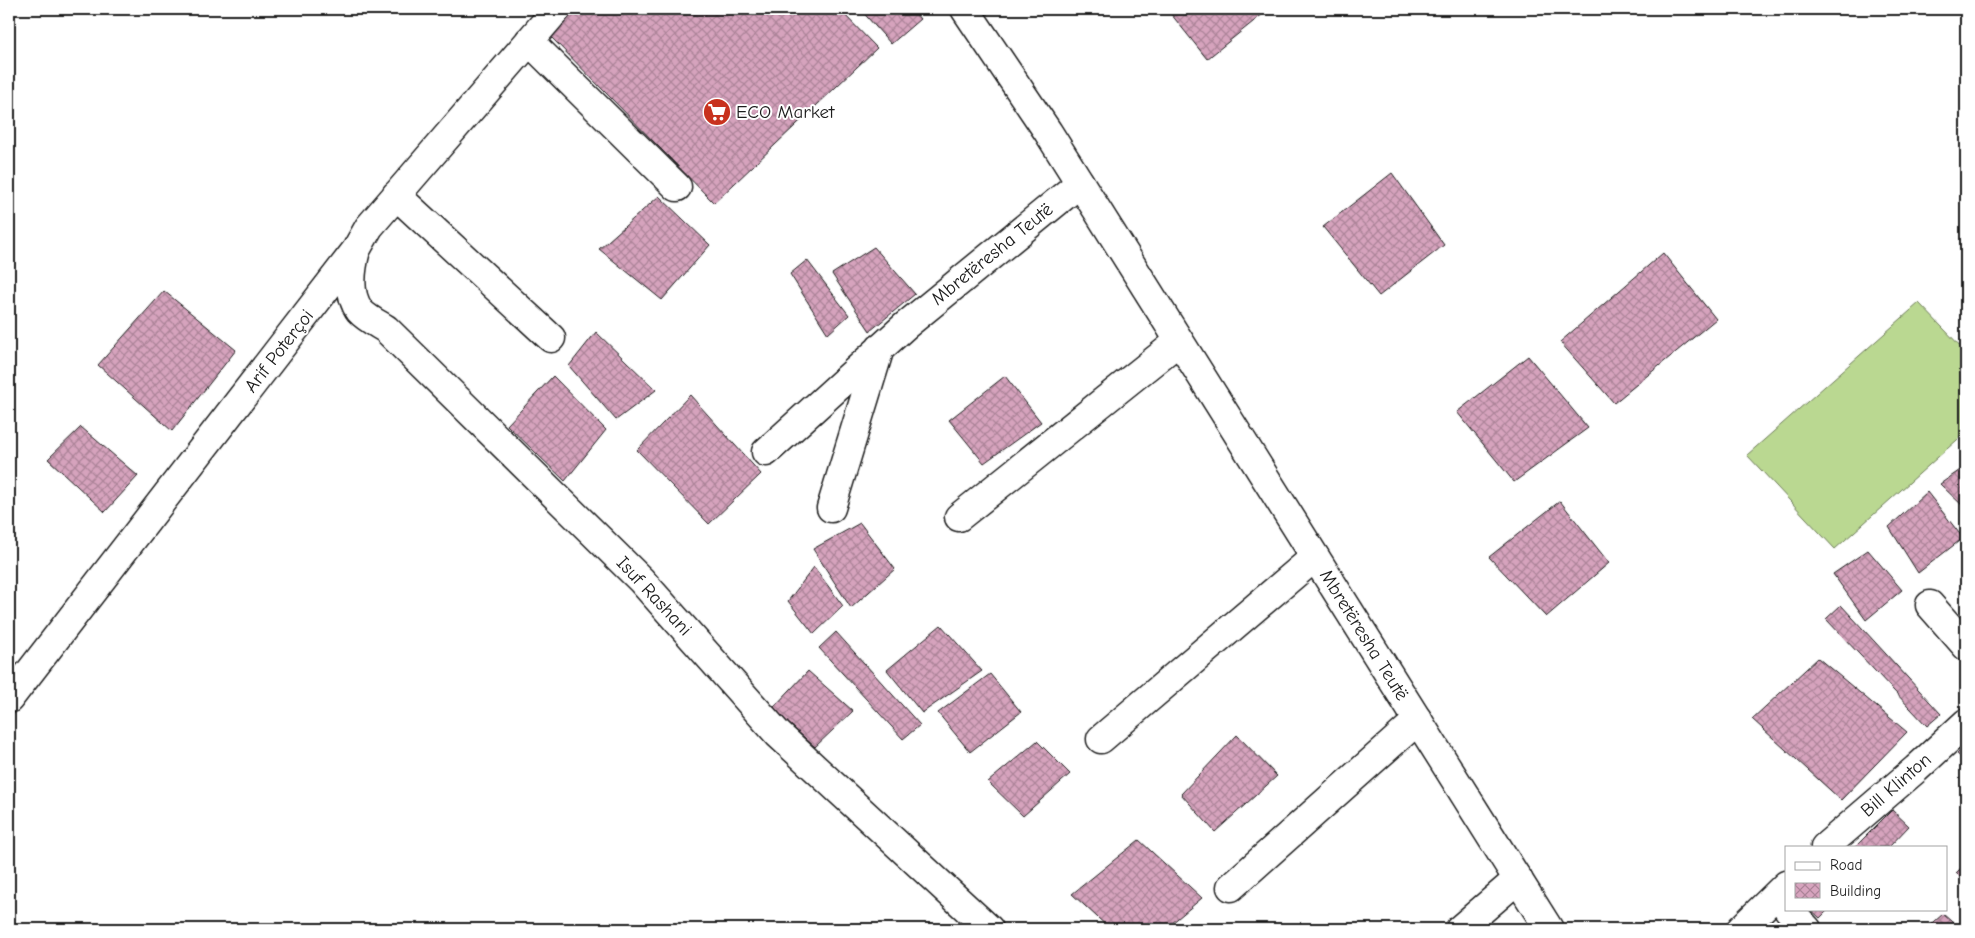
<svg xmlns="http://www.w3.org/2000/svg" width="1975" height="938" viewBox="0 0 1975 938" font-family="'Comic Neue',sans-serif">
  <defs>
    <pattern id="building-cross-hatch" width="8" height="8" patternUnits="userSpaceOnUse" patternTransform="scale(1.25)"><rect width="8" height="8" fill="#d6a3bd"/><path d="M0 0l8 8M0 8l8-8" fill="none" stroke="#ad8499"/></pattern>
  </defs>
  <rect width="100%" height="100%" fill="#fff"/>
  <filter id="ink" filterUnits="userSpaceOnUse"><feTurbulence type="fractalNoise" baseFrequency=".02" numOctaves="2"/><feDisplacementMap in="SourceGraphic" scale="10" xChannelSelector="R" yChannelSelector="G"/><feConvolveMatrix kernelMatrix="1 2 1 2 8 2 1 2 1" color-interpolation-filters="sRGB"/></filter>
  <g filter="url(#ink)">
    <!-- garden -->
    <path fill="#bad891" stroke="#6b7a56" d="M 1919,303 L 1966,352 L 1966,432 L 1835,549 L 1747,455 Z"/>
    <!-- building -->
    <path fill="url(#building-cross-hatch)" stroke="#1c1c1c" d="M 574,9 L 839,9 L 877,48 L 714,203 L 550,36 Z
      M 860,9 L 912,9 L 920,19 L 891,44 Z
      M 1167,9 L 1269,9 L 1207,59 Z
      M 1392,173 L 1444,245 L 1379,296 L 1323,227 Z
      M 659,196 L 710,245 L 662,300 L 599,249 Z
      M 874,247 L 915,294 L 870,331 L 832,274 Z
      M 1663,253 L 1716,319 L 1614,403 L 1560,342 Z
      M 807,260 L 849,315 L 828,334 L 790,274 Z
      M 164,291 L 236,350 L 172,431 L 98,365 Z
      M 596,332 L 656,390 L 616,420 L 569,366 Z
      M 1528,356 L 1588,428 L 1514,482 L 1457,412 Z
      M 553,376 L 606,430 L 565,481 L 507,425 Z
      M 1005,376 L 1041,422 L 984,463 L 949,420 Z
      M 690,395 L 761,474 L 709,524 L 637,450 Z
      M 81,427 L 138,476 L 105,512 L 48,459 Z
      M 1966,466 L 1966,509 L 1940,484 Z
      M 1927,492 L 1963,538 L 1918,573 L 1889,527 Z
      M 1560,501 L 1609,563 L 1546,617 L 1489,557 Z
      M 860,523 L 895,569 L 851,608 L 813,549 Z
      M 1868,550 L 1902,590 L 1866,620 L 1833,574 Z
      M 814,567 L 843,606 L 814,634 L 788,601 Z
      M 1841,605 L 1941,714 L 1927,726 L 1826,619 Z
      M 941,625 L 982,671 L 922,713 L 887,670 Z
      M 836,632 L 920,725 L 903,739 L 819,648 Z
      M 1818,658 L 1907,732 L 1841,800 L 1752,719 Z
      M 808,671 L 853,711 L 815,747 L 772,709 Z
      M 990,674 L 1021,712 L 970,752 L 938,713 Z
      M 1237,735 L 1277,776 L 1215,832 L 1181,794 Z
      M 1037,741 L 1070,774 L 1023,816 L 988,782 Z
      M 1966,744 L 1966,761 L 1957,754 Z
      M 1892,810 L 1909,826 L 1889,847 L 1855,847 Z
      M 1139,840 L 1202,898 L 1165,929 L 1110,929 L 1072,894 Z
      M 1966,863 L 1966,883 L 1956,873 Z
      M 1810,909 L 1829,909 L 1820,918 Z
      M 1943,914 L 1960,929 L 1926,929 Z"/>
    <g fill="none" stroke-linecap="round" stroke-linejoin="round">
      <defs>
        <path id="minor" d="M 529,41 L 677,187
          M 396,195 L 551,338
          M 356,250 C 351,269 347,294 360,311 C 366,318 378,324 386,329 L 641,580 L 778,734 L 989,929
          M 766,452 L 905,326 L 1080,183
          M 831,508 L 880,348
          M 959,517 L 1179,341
          M 1930,605 L 1966,646
          M 9,699 L 356,250 L 369,227 L 557,9
          M 1101,739 L 1315,557
          M 1825,847 L 1916,769 L 1966,723
          M 1231,887 L 1418,720
          M 1788,909 L 1807,929
          M 1460,929 L 1518,879
          M 1741,929 L 1786,885"/>
        <path id="primary" d="M 965,9 L 1048,132 L 1549,929"/>
      </defs>
      <!-- minor casing -->
      <use href="#minor" stroke="#1c1c1c" stroke-width="31"/>
      <!-- primary casing -->
      <use href="#primary" stroke="#1c1c1c" stroke-width="31"/>
      <!-- minor -->
      <use href="#minor" stroke="#fff" stroke-width="28"/>
      <!-- primary -->
      <use href="#primary" stroke="#fff" stroke-width="28"/>
    </g>
  </g>
  <!-- icons -->
  <defs>
    <symbol id="supermarket-disc" viewBox="-11 -11 22 22"><circle r="9.5" fill="#c8321e" stroke="#fff"/><path d="M-6-5.5h2.5l.6 2H6L4.5 2H-2.5L-4.4-4H-6ZM-1.5 3.2a1.3 1.3 0 1 0 .1 0ZM3 3.2a1.3 1.3 0 1 0 .1 0Z" fill="#fff"/></symbol>
  </defs>
  <g fill-rule="evenodd">
    <use href="#supermarket-disc" x="701" y="96" width="32" height="32"/>
  </g>
  <g text-anchor="middle" dominant-baseline="central" stroke-width="4" stroke-linejoin="round" paint-order="stroke">
    <!-- poi labels -->
    <g font-size="19" fill="#1c1c1c" stroke="#fff" text-anchor="start">
      <text x="736" y="112">ECO Market</text>
    </g>
    <!-- street labels -->
    <g font-size="19" fill="#1c1c1c" stroke="#fff">
      <text transform="translate(992 254) rotate(-39)">Mbretëresha Teutë</text>
      <text transform="translate(279 351) rotate(-52)">Arif Poterçoi</text>
      <text transform="translate(654 596) rotate(47)">Isuf Rashani</text>
      <text transform="translate(1364 635) rotate(58)">Mbretëresha Teutë</text>
      <text transform="translate(1896 785) rotate(-41)">Bill Klinton</text>
    </g>
  </g>
  <!-- margin -->
  <rect width="1975" height="938" fill="none" stroke="#fff" stroke-width="30"/>
  <rect x="15" y="15" width="1945" height="908" fill="none" stroke="#1c1c1c" stroke-width="2" filter="url(#ink)"/>
  <!-- legend -->
  <rect x="1785" y="846" width="162" height="65" fill="#ffffff" stroke="#a4a4a4"/>
  <rect x="1795" y="862" width="25" height="8" fill="#ffffff" stroke="#a4a4a4"/>
  <text x="1830" y="870" font-size="15" fill="#1c1c1c">Road</text>
  <rect x="1795" y="883" width="25" height="15" fill="url(#building-cross-hatch)" stroke="#a4a4a4"/>
  <text x="1830" y="896" font-size="15" fill="#1c1c1c">Building</text>
</svg>
